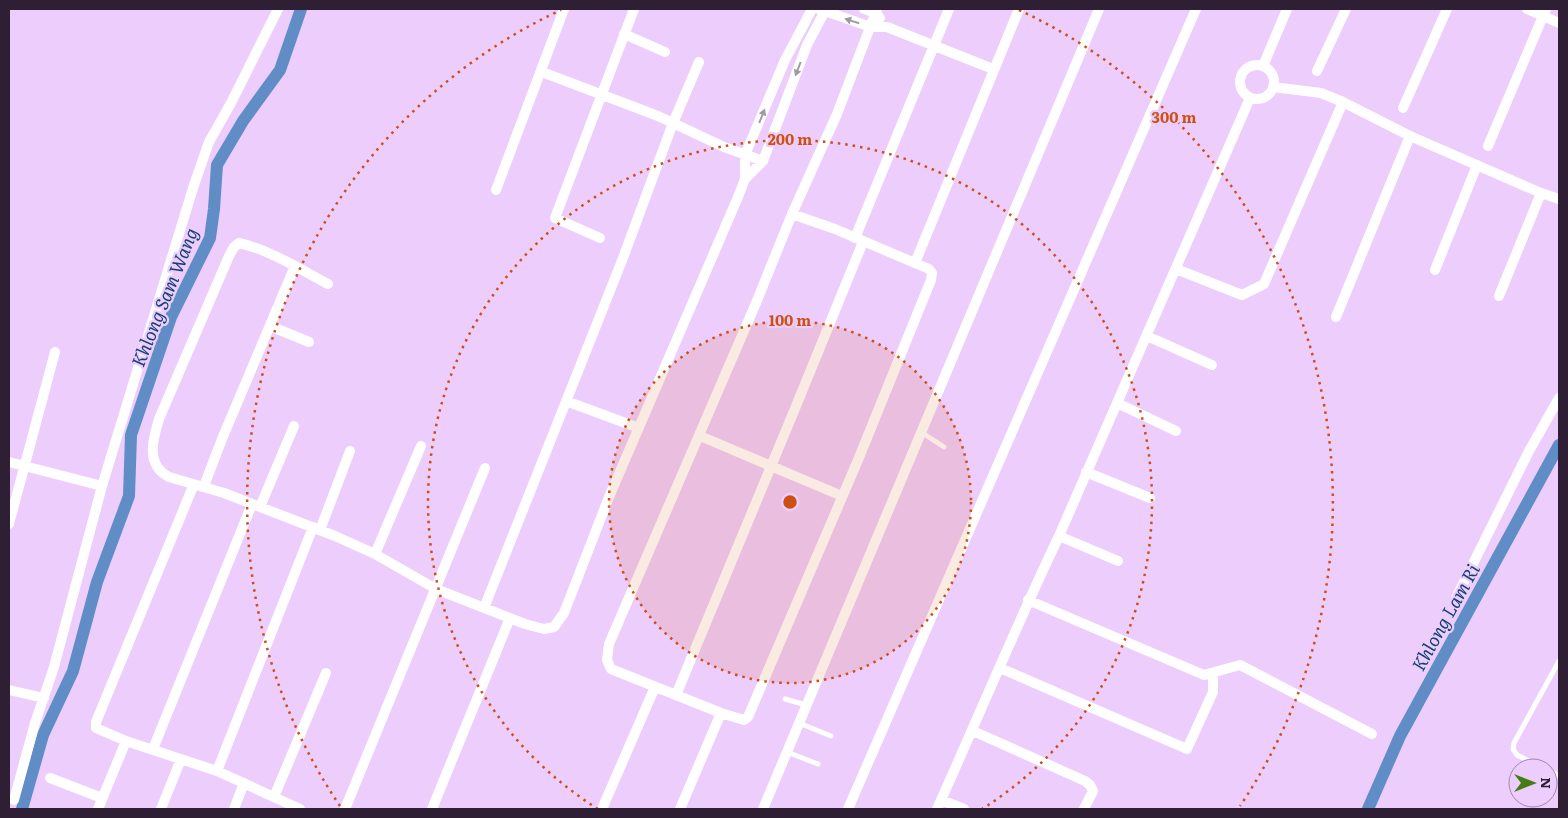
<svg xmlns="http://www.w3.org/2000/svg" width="1568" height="818" viewBox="0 0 1568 818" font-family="Literata,serif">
  <rect width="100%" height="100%" fill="#edcdfc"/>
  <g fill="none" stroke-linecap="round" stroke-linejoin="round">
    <!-- canal -->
    <path stroke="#608dc5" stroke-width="12" d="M 22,809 L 43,735 L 73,671 L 97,582 L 129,496 L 131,435 L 171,317 L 210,238 L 214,209 L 217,165 L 243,121 L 280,70 L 301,9
      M 1368,809 L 1400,736 L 1559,445"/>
    <!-- lane -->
    <path stroke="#fff" stroke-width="5" d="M 921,432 L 944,447
      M 785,699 L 806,705
      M 799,723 L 831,736
      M 787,752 L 818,764
      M 1543,768 L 1517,755 L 1513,749 L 1514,743 L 1559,661
      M 1548,770 L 1559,776"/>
    <!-- street -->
    <path stroke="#fff" stroke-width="10" d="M 819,9 L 871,27 L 887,27 L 993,69
      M 864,9 L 876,13 L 880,18
      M 1527,9 L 1559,23
      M 624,34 L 665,52
      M1240 82a17 17 0 1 1 34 0a17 17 0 1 1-34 0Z
      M 1263,66 L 1287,9
      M 1317,71 L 1346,9
      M 542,72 L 658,116 L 724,147 L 763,161
      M 1273,87 L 1321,93 L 1343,102 L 1410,136 L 1541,193 L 1559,199
      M 1403,108 L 1447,9
      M 1488,146 L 1546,9
      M 745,179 L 763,161 L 807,45 L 826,9
      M 496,190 L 564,9
      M 792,214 L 835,229 L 929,269 L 932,273 L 931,280 L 858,460 L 748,717 L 744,720 L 721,713 L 611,669 L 607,660 L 609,644 L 756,303 L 792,214 L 837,114 L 877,9
      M 600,238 L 555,218 L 634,9
      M 855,238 L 949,9
      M 915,263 L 1019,9
      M 1176,269 L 1242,295 L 1264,284 L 1343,102
      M 1435,270 L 1477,165
      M 328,284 C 300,269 270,250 239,243 L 234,247 L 229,256 L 159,419 C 153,439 145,465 169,477 L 224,493 L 335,536 L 375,554 L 436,589 L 525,624 L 544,629 L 554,627 L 564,613 L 609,497 L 738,197 L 745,179 L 745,155 L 785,60 L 812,9
      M 1499,296 L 1541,193
      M 1336,317 L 1410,136
      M 270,326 L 309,342
      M 1147,336 L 1212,365
      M 566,401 L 639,428
      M 1117,403 L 1176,431
      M 700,436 L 842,496
      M 9,462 L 102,486
      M 1086,472 L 1150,498
      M 194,484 L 96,722 L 96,728 L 126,741 L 217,771 L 300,809
      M 204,486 L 222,439 L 295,266
      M 260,507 L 294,426
      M 9,524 L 55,352
      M 320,530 L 350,451
      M 1059,536 L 1118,561
      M 375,554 L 421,446
      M 1456,598 L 1529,451 L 1559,398
      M 1028,600 L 1204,675 L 1240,665 L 1372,734
      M 484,608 L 623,258 L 673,123 L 699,62
      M 1000,668 L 1187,749 L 1213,692 L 1213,673
      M 9,690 L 44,698
      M 676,695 L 794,411 L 863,242
      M 973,731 L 1085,781 L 1090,785 L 1093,791 L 1084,809
      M 153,749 L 252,504
      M 217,771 L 313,527
      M 50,778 L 102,798
      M 274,797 L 326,673
      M 14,800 L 35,723 L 54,667 L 102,486 L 193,188 L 209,142 L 231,103 L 278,9
      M 941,800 L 964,809
      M 98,809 L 126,741
      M 161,809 L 181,759
      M 234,809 L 244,783
      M 345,809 L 485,468
      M 432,809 L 510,618
      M 602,809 L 655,687
      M 680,809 L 721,713
      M 763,809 L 1099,9
      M 848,809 L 1196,9
      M 937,809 C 978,718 1016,626 1059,536 L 1250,98"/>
  </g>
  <!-- one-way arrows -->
  <defs><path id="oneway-solid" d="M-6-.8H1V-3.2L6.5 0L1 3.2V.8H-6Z" transform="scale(1.25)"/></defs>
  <g fill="#a19aa4">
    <use href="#oneway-solid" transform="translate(852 21) rotate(-163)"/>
    <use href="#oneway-solid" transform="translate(798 69) rotate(111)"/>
    <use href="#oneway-solid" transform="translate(762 116) rotate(-68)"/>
  </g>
  <!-- distance rings -->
  <circle cx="790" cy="502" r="181" fill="#cc5012" fill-opacity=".12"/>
  <g fill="none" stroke="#cc5012" stroke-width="2.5" stroke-dasharray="2.5 5">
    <circle cx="790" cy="502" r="181"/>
    <path d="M598 809A362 362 0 1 1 982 809"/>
    <path d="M340 806A543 543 0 0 1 561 10M1019 10A543 543 0 0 1 1240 806"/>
  </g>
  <g text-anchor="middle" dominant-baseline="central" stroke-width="4.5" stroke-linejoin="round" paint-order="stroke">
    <!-- water labels -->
    <g font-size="18" font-style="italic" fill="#134175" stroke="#edcdfc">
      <text transform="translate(164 297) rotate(-68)">Khlong Sam Wang</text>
      <text transform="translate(1445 617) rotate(-61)">Khlong Lam Ri</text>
    </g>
  </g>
  <circle cx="790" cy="502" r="8" fill="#cc5012" stroke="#edcdfc" stroke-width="2.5"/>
  <g font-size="15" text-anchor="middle" font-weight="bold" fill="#cc5012" stroke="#edcdfc" stroke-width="4.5" stroke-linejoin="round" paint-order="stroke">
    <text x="1174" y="123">300 m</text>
    <text x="790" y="145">200 m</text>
    <text x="790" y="326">100 m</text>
  </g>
  <!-- border -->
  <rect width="1568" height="818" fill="none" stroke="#2e1f35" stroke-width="20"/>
  <!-- north arrow -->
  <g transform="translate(1533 783) rotate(90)"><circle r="24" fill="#edcdfc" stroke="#a187ac"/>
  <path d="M0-4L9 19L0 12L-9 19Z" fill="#457d15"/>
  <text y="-8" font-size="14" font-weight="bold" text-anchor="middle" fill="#2e1f35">N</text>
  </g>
</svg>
